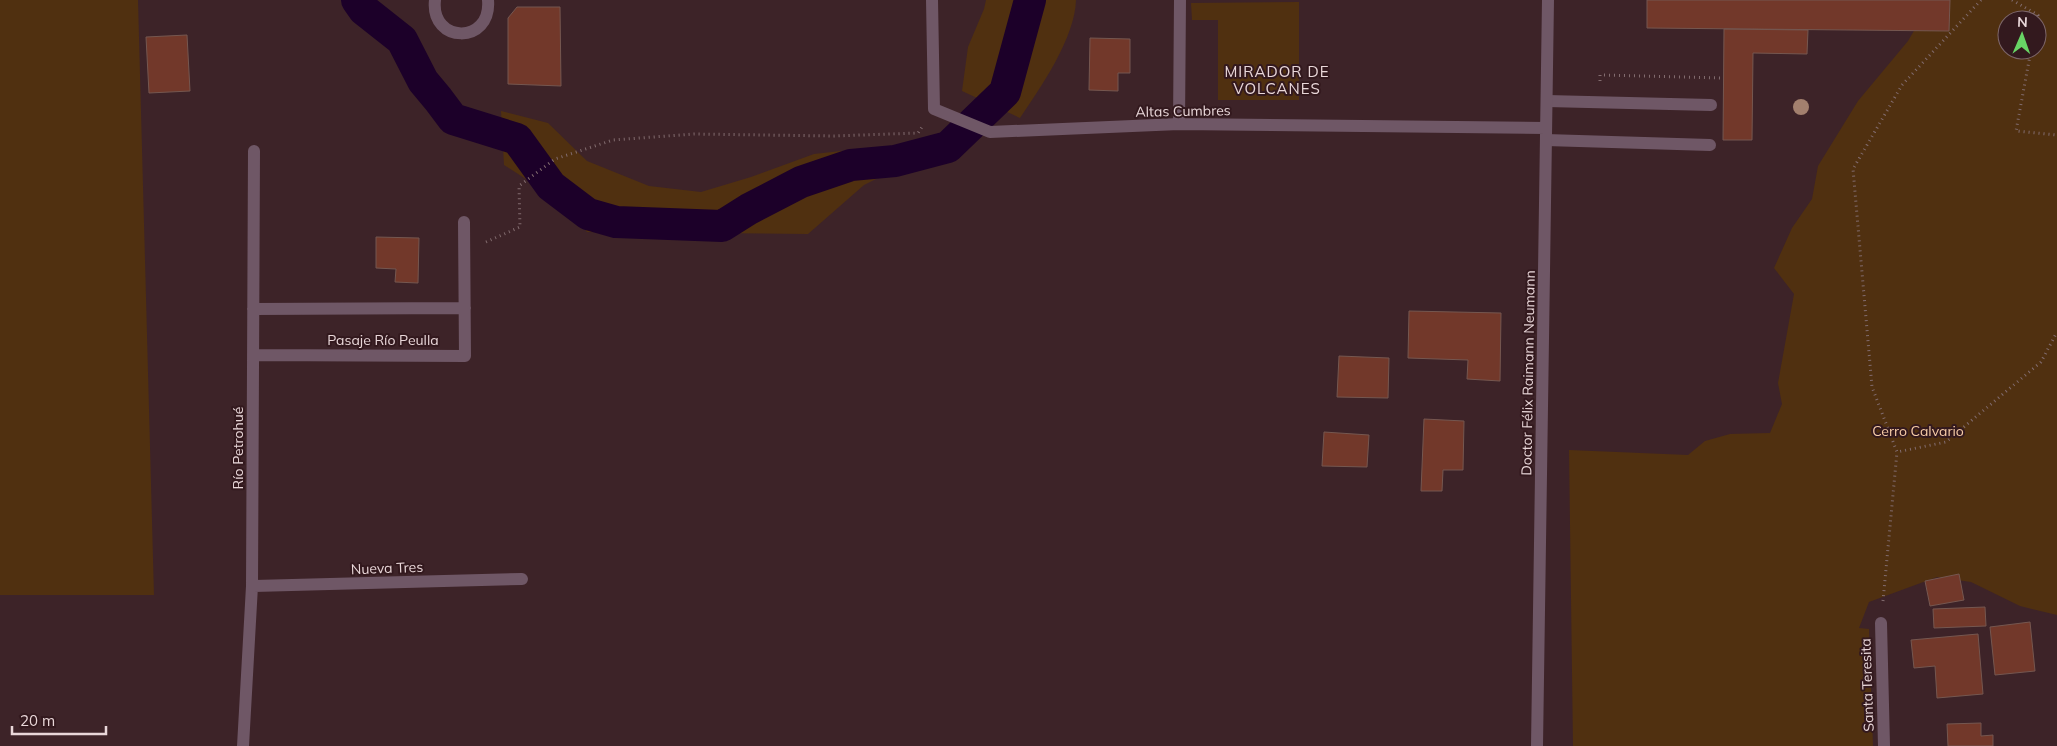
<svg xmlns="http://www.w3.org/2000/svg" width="2057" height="746" viewBox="0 0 2057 746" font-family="Mulish,sans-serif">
  <rect width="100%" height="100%" fill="#3d2328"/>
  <!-- green -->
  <path fill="#503010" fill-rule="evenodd" d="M 0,0 L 138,0 L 154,595 L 0,595 Z
    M 986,0 L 1076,0 C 1075,38 1041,87 1020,118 L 962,91 L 968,47 L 984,9 Z
    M 1932,0 L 2057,0 L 2057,615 L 2020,606 L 1971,582 L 1937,577 L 1869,602 L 1859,628 L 1869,629 L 1873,746 L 1573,746 L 1569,450 L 1688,455 L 1705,441 L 1730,434 L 1770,433 L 1782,404 L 1778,383 L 1794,294 L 1774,268 L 1792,228 L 1812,199 L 1818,166 L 1858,101 L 1908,41 ZM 2007,20 L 2037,20 L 2037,50 L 2007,50 Z
    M 1299,2 L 1299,100 L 1218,100 L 1218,20 L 1192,20 L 1191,3 Z
    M 501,111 L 548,123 L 587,161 L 649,186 L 701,192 L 751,177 L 814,154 L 841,151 L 875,151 L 900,167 L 864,185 L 808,234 L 587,232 L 565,204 L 504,165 Z"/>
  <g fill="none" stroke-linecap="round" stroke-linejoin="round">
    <!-- canal -->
    <path stroke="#1c0029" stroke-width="32" d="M 357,0 L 364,10 L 402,40 L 423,81 L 438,99 L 453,119 L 517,139 L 551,186 L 588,214 L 616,222 L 722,226 L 749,209 L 801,182 L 851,165 L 895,161 L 948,147 L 1005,92 L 1030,0"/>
  </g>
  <!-- building -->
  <path fill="#72382a" stroke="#755750" d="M 1647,0 L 1950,0 L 1949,31 L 1647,28 Z
    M 517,7 L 560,7 L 561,86 L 508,84 L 508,18 Z
    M 1724,29 L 1808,30 L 1807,54 L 1753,53 L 1752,140 L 1723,140 Z
    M 187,35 L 190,91 L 149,93 L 146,37 Z
    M 1090,38 L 1130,39 L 1130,73 L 1118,73 L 1118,91 L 1089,90 Z
    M 376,237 L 419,238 L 418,283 L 395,282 L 396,269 L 376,268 Z
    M 1409,311 L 1501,313 L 1500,381 L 1467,379 L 1468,360 L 1408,358 Z
    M 1339,356 L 1389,358 L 1388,398 L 1337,397 Z
    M 1424,419 L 1464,421 L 1463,470 L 1443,470 L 1442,491 L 1421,491 Z
    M 1324,432 L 1369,435 L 1367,467 L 1322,466 Z
    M 1959,574 L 1964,600 L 1930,606 L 1925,581 Z
    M 1985,607 L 1986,626 L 1934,628 L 1933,609 Z
    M 2030,622 L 2035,671 L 1995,675 L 1990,627 Z
    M 1978,634 L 1983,694 L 1937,698 L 1935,666 L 1914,668 L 1911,640 Z
    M 1981,723 L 1981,736 L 1993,735 L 1993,746 L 1948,746 L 1947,724 Z"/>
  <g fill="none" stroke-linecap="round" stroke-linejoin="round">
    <!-- path -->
    <path stroke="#826c6f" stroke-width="3" stroke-dasharray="1 4" stroke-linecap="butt" d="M 1981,0 L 1902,85 L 1853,169 L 1872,387 L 1897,452 L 1946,442 L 2041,362 L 2057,332
      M 2012,0 L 2038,15 L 2037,20
      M 2031,50 L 2016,131 L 2057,135
      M 1600,81 L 1600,75 L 1724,78
      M 486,242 L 520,227 L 519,186 L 555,159 L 613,140 L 694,134 L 834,136 L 918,133 L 922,127
      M 1883,601 L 1897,452"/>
    <!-- service -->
    <path stroke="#6f5766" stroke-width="12" d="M 1547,101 L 1711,105
      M 1546,140 L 1710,145"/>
    <!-- minor -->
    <path stroke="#6f5766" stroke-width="12" d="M 435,0 C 430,44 492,45 488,0
      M 932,0 L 934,109 L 990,132 L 1179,124 L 1546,128
      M 1179,124 L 1180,0
      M 253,309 L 465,308
      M 253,355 L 465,356 L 464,222
      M 252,586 L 522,579
      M 1881,623 L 1884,746
      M 243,746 L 252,586 L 254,151
      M 1537,746 L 1548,0"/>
  </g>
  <!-- trees -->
  <circle fill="#a3806e" cx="1801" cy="107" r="8"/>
  <g text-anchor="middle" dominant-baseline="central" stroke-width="4" stroke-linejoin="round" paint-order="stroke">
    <!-- street labels -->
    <g font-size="14" fill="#e9d7d9" stroke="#33191e">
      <text transform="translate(1183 111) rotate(-1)">Altas Cumbres</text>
      <text x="383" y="340">Pasaje Río Peulla</text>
      <text transform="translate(1528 373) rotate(-89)">Doctor Félix Raimann Neumann</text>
      <text transform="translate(238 448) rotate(-90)">Río Petrohué</text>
      <text transform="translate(387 568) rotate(-2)">Nueva Tres</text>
      <text transform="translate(1867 685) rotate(-92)">Santa Teresita</text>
    </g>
    <!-- park labels -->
    <g font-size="14" fill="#f7cca7" stroke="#33191e">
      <text x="1918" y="431">Cerro Calvario</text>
    </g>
    <!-- neighbourhood labels -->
    <g font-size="15" letter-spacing="1" fill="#e9d7d9" stroke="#33191e">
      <text x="1277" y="71">MIRADOR DE<tspan x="1277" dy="17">VOLCANES</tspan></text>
    </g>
  </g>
  <!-- north arrow -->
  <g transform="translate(2022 35) rotate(2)"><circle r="24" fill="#33191e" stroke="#7c6569"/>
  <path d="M0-4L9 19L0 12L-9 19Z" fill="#68d465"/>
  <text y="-8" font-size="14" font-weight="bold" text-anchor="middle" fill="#e9d7d9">N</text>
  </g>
  <!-- scale -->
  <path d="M12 726v8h94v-8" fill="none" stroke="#e9d7d9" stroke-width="2.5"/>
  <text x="20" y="726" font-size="15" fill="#e9d7d9" stroke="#33191e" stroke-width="4" paint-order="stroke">20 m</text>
</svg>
